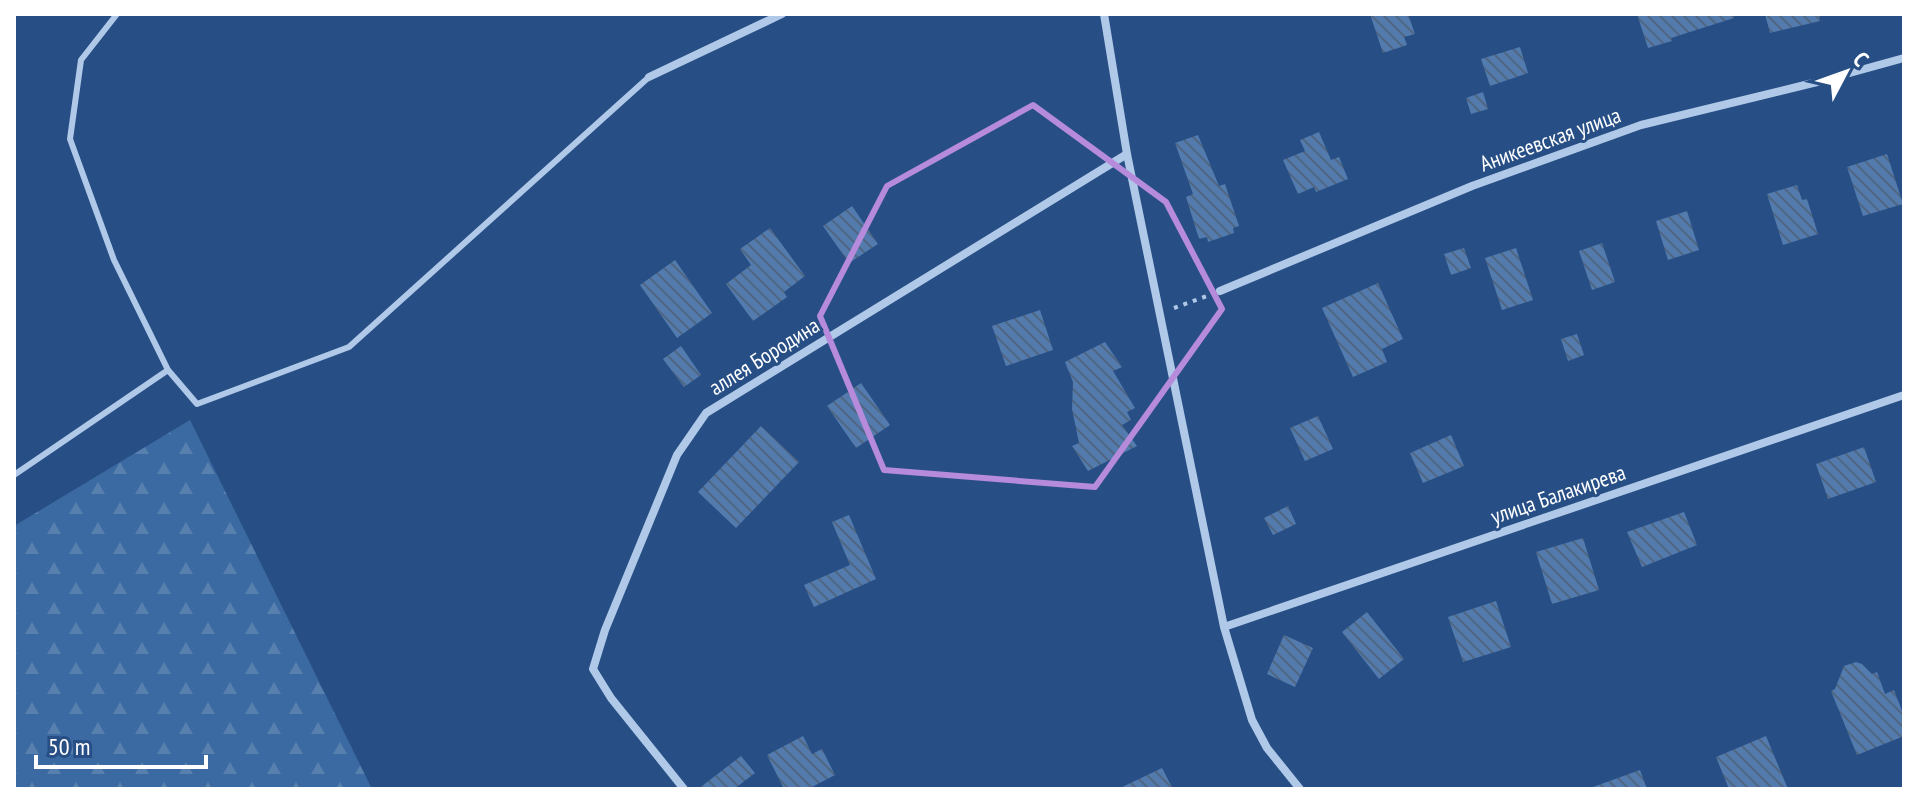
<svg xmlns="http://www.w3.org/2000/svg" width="1918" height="803" viewBox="0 0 1918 803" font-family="'PT Sans Narrow',sans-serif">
  <defs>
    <pattern id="forest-firs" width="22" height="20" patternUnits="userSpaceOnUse" patternTransform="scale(2)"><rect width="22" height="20" fill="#3b69a1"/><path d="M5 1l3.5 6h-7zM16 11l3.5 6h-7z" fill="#5880af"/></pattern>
    <pattern id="building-back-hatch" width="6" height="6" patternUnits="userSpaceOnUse" patternTransform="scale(2)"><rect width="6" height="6" fill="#537bae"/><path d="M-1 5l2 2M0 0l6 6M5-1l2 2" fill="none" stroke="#506682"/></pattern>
  </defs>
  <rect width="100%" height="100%" fill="#274f85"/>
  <!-- forest -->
  <path fill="url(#forest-firs)" d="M 190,420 L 372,789 L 14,789 L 14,526 Z"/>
  <!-- building -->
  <path fill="url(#building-back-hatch)" d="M 1370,14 L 1408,14 L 1415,34 L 1404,37 L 1407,45 L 1383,53 Z
    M 1637,14 L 1734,14 L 1734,18 L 1671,38 L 1672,41 L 1648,48 Z
    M 1765,14 L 1819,14 L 1820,21 L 1770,33 Z
    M 1520,47 L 1528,73 L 1490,86 L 1481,59 Z
    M 1483,92 L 1488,109 L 1471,114 L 1466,98 Z
    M 1319,132 L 1331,160 L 1339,157 L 1348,179 L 1316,192 L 1314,187 L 1298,194 L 1283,160 L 1305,151 L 1300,140 Z
    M 1198,135 L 1219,186 L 1225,184 L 1239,226 L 1233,228 L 1234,233 L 1208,242 L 1207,237 L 1199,239 L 1186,197 L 1193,194 L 1175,143 Z
    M 1887,154 L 1903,204 L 1863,216 L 1847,167 Z
    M 1797,185 L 1802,200 L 1807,199 L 1818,234 L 1783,245 L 1767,194 Z
    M 852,206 L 878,244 L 849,263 L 823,226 Z
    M 1687,211 L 1699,250 L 1668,260 L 1656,221 Z
    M 770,228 L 805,276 L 784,292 L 787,297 L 753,321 L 726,284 L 751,265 L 740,249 Z
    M 1602,243 L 1615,282 L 1592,290 L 1579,251 Z
    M 1464,248 L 1471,268 L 1451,275 L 1444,254 Z
    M 1516,248 L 1533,300 L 1502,310 L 1485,258 Z
    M 675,260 L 712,313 L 677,338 L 640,285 Z
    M 1378,283 L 1403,339 L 1382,349 L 1387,362 L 1353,377 L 1322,308 Z
    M 1040,310 L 1053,350 L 1006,366 L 992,326 Z
    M 1577,334 L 1584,355 L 1568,361 L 1561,339 Z
    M 1105,342 L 1122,367 L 1113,371 L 1135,408 L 1127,412 L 1131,420 L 1122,425 L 1137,446 L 1088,471 L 1072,446 L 1079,443 L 1072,409 L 1073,382 L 1065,362 Z
    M 681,346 L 701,375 L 684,387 L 663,359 Z
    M 861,383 L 890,425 L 856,448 L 827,406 Z
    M 1318,416 L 1333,449 L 1305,461 L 1290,428 Z
    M 761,426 L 799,462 L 736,528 L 698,492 Z
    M 1451,435 L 1464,466 L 1423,483 L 1410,453 Z
    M 1864,447 L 1876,482 L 1828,499 L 1816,464 Z
    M 1288,506 L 1296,524 L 1273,535 L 1264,518 Z
    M 1684,512 L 1697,545 L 1642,567 L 1627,532 Z
    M 849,515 L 876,579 L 814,607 L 804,585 L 850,565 L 832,522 Z
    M 1583,538 L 1599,590 L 1552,604 L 1536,552 Z
    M 1496,601 L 1511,647 L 1463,662 L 1448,617 Z
    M 1367,612 L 1404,659 L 1379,679 L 1342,632 Z
    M 1284,635 L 1313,648 L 1295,687 L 1267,674 Z
    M 1856,662 L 1862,664 L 1872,674 L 1877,672 L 1885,694 L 1894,690 L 1904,716 L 1904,736 L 1857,755 L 1831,691 L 1835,689 L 1844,666 Z
    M 803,736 L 812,754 L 822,749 L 835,775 L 808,789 L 784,789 L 767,755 Z
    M 1766,736 L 1788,789 L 1729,789 L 1716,757 Z
    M 741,756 L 755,773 L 734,789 L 698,789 Z
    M 1162,768 L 1173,789 L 1118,789 Z
    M 1640,770 L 1647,789 L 1593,789 L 1593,787 Z"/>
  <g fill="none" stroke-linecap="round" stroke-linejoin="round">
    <!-- path -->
    <path stroke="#b1c9e8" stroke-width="4" stroke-dasharray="4 6" stroke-linecap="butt" d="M 1174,308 L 1207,296"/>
    <!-- lane -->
    <path stroke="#b1c9e8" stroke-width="6" d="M 117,14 L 81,60 L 70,139 L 114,260 L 168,370 L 197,404 L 349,347 L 649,77
      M 14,475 L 168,370"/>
    <!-- street -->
    <path stroke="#b1c9e8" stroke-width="8" d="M 1104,14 L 1127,154 L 1224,627 L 1252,720 L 1267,748 L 1300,789
      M 649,77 L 782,14
      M 1220,291 L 1472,186 L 1641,125 L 1817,82 L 1904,58
      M 1224,627 L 1904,395
      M 684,789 L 611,698 L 593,669 L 605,630 L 677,455 L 706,413 L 1127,154"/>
  </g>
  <!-- marked area -->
  <path fill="none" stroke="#b68bdc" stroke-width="6" stroke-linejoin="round" d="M 1033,105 L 1166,202 L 1222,309 L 1095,487 L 884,470 L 820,316 L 887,186 Z"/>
  <g text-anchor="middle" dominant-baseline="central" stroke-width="6" stroke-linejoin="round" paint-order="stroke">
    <!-- street labels -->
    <g font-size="22" fill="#fff" stroke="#274f85">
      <text transform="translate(1550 139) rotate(-20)">Аникеевская улица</text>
      <text transform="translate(764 356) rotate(-32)">аллея Бородина</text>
      <text transform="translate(1558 494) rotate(-19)">улица Балакирева</text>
    </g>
  </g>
  <!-- border -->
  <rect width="1918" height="803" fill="none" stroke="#ffffff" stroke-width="32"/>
  <!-- north arrow -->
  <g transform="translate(1846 72) rotate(49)" stroke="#274f85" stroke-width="6" paint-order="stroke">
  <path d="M0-6L14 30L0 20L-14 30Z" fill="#ffffff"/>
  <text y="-12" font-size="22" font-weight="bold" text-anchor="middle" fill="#ffffff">С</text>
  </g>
  <!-- scale -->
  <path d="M36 755v12h170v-12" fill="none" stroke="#ffffff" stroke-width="4"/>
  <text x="48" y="755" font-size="24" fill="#ffffff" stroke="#274f85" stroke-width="6" paint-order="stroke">50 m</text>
</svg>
